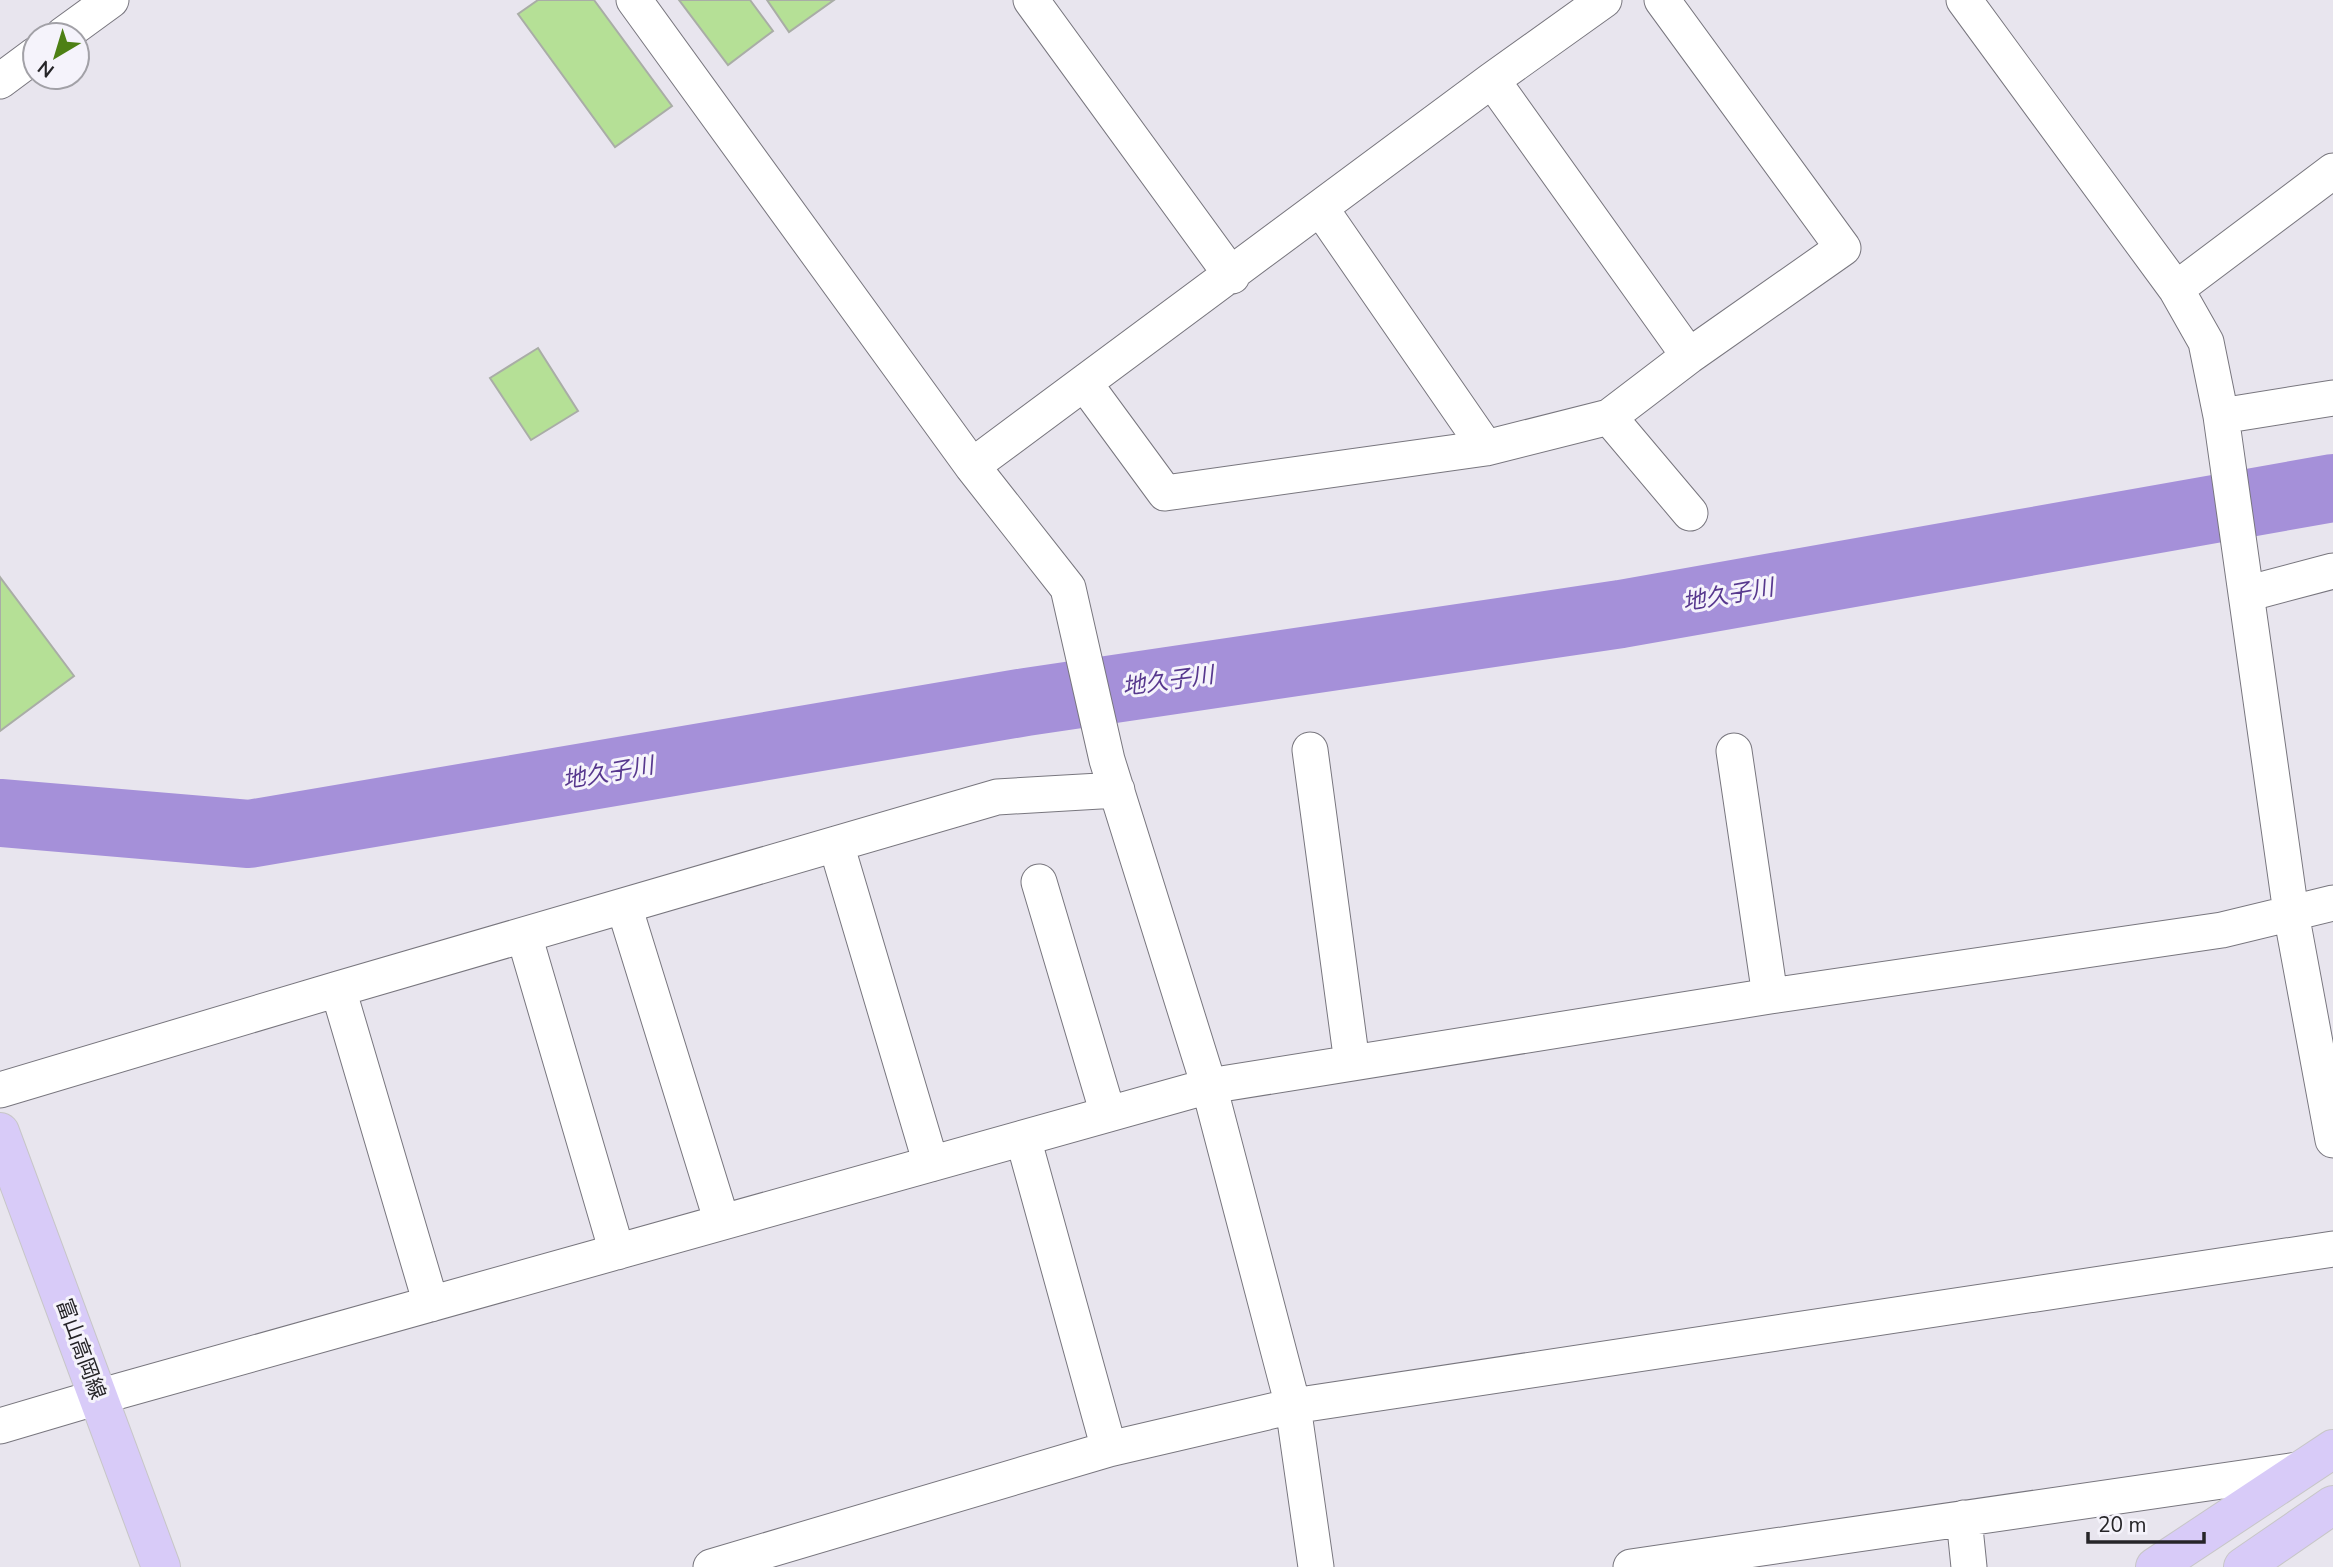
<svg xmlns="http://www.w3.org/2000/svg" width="2333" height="1567" viewBox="0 0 2333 1567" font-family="'Nunito Sans','Noto Sans JP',sans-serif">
  <rect width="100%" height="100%" fill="#e8e5ee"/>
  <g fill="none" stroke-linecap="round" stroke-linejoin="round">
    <!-- river -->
    <path stroke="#a590d9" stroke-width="68" d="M 0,813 L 249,834 L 1026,702 L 1621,614 L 2333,488"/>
  </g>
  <!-- building -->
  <path fill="#b5e096" stroke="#a9ada6" stroke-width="2" d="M 538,0 L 594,0 L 672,106 L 615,147 L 518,14 Z
    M 679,0 L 750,0 L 773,31 L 728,65 Z
    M 767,0 L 834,0 L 789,32 Z
    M 538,348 L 578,411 L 531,440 L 490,378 Z
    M 0,577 L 74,676 L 0,731 Z"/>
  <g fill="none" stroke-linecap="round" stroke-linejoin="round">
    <defs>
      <path id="street" d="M 634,0 L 972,466 L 1068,588 L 1107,760 L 1209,1086 L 1293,1406 L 1316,1567
        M 1031,0 L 1232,276
        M 1964,0 L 2176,289 L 2206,342 L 2221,416 L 2291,913 L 2333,1140
        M 63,35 L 111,0
        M 1492,80 L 1689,356
        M 0,81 L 35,55
        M 1321,209 L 1486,448
        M 2176,289 L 2333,171
        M 1085,384 L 1165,493 L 1486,448 L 1609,417 L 1689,356 L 1843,248 L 1662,0
        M 2221,416 L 2333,398
        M 1609,417 L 1690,513
        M 972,466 L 1492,80 L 1604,0
        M 2246,594 L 2333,571
        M 1310,750 L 1352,1063
        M 1734,751 L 1770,996
        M 836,844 L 931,1164
        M 1039,882 L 1108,1114
        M 624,906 L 722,1222
        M 524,935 L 617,1252
        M 338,989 L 431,1304
        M 0,1090 L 338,989 L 997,797 L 1117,790
        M 1023,1138 L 1109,1449 L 1293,1406 L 2333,1249
        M 0,1426 L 98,1397 L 1209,1086 L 1770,996 L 2222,930 L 2333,903
        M 1964,1518 L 1969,1567
        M 711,1567 L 1109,1449
        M 1631,1567 L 2304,1469"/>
      <path id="primary" d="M 0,1132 L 161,1567
        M 2155,1567 L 2333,1449
        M 2243,1567 L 2333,1505"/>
    </defs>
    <!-- street casing -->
    <use href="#street" stroke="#78767e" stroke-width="37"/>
    <!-- primary casing -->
    <use href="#primary" stroke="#c7c6c7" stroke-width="40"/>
    <!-- street -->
    <use href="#street" stroke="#fff" stroke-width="35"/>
    <!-- primary -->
    <use href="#primary" stroke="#d8cbf8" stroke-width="38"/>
  </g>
  <g text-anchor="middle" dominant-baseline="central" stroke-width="6" stroke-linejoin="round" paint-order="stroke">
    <!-- street labels -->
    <g font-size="21" fill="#262528" stroke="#f5f3fb">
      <text transform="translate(81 1349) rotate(70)">富山高岡線</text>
    </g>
    <!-- water labels -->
    <g font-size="23" font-style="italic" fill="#57388e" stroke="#f5f3fb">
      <text transform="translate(1728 595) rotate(-10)">地久子川</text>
      <text transform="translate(1168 681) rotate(-8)">地久子川</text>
      <text transform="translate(608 773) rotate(-10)">地久子川</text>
    </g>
  </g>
  <!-- north arrow -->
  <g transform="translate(56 56) rotate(218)"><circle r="33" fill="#f5f3fb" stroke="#a2a1a7" stroke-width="2"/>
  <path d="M0-5L12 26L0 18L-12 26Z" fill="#4d8014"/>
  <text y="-10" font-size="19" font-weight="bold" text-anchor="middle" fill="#262528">N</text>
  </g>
  <!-- scale -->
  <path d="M2088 1532v10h116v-10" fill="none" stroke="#262528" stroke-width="3.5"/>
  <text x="2098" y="1532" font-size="21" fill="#262528" stroke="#f5f3fb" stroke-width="5" paint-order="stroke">20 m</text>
</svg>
